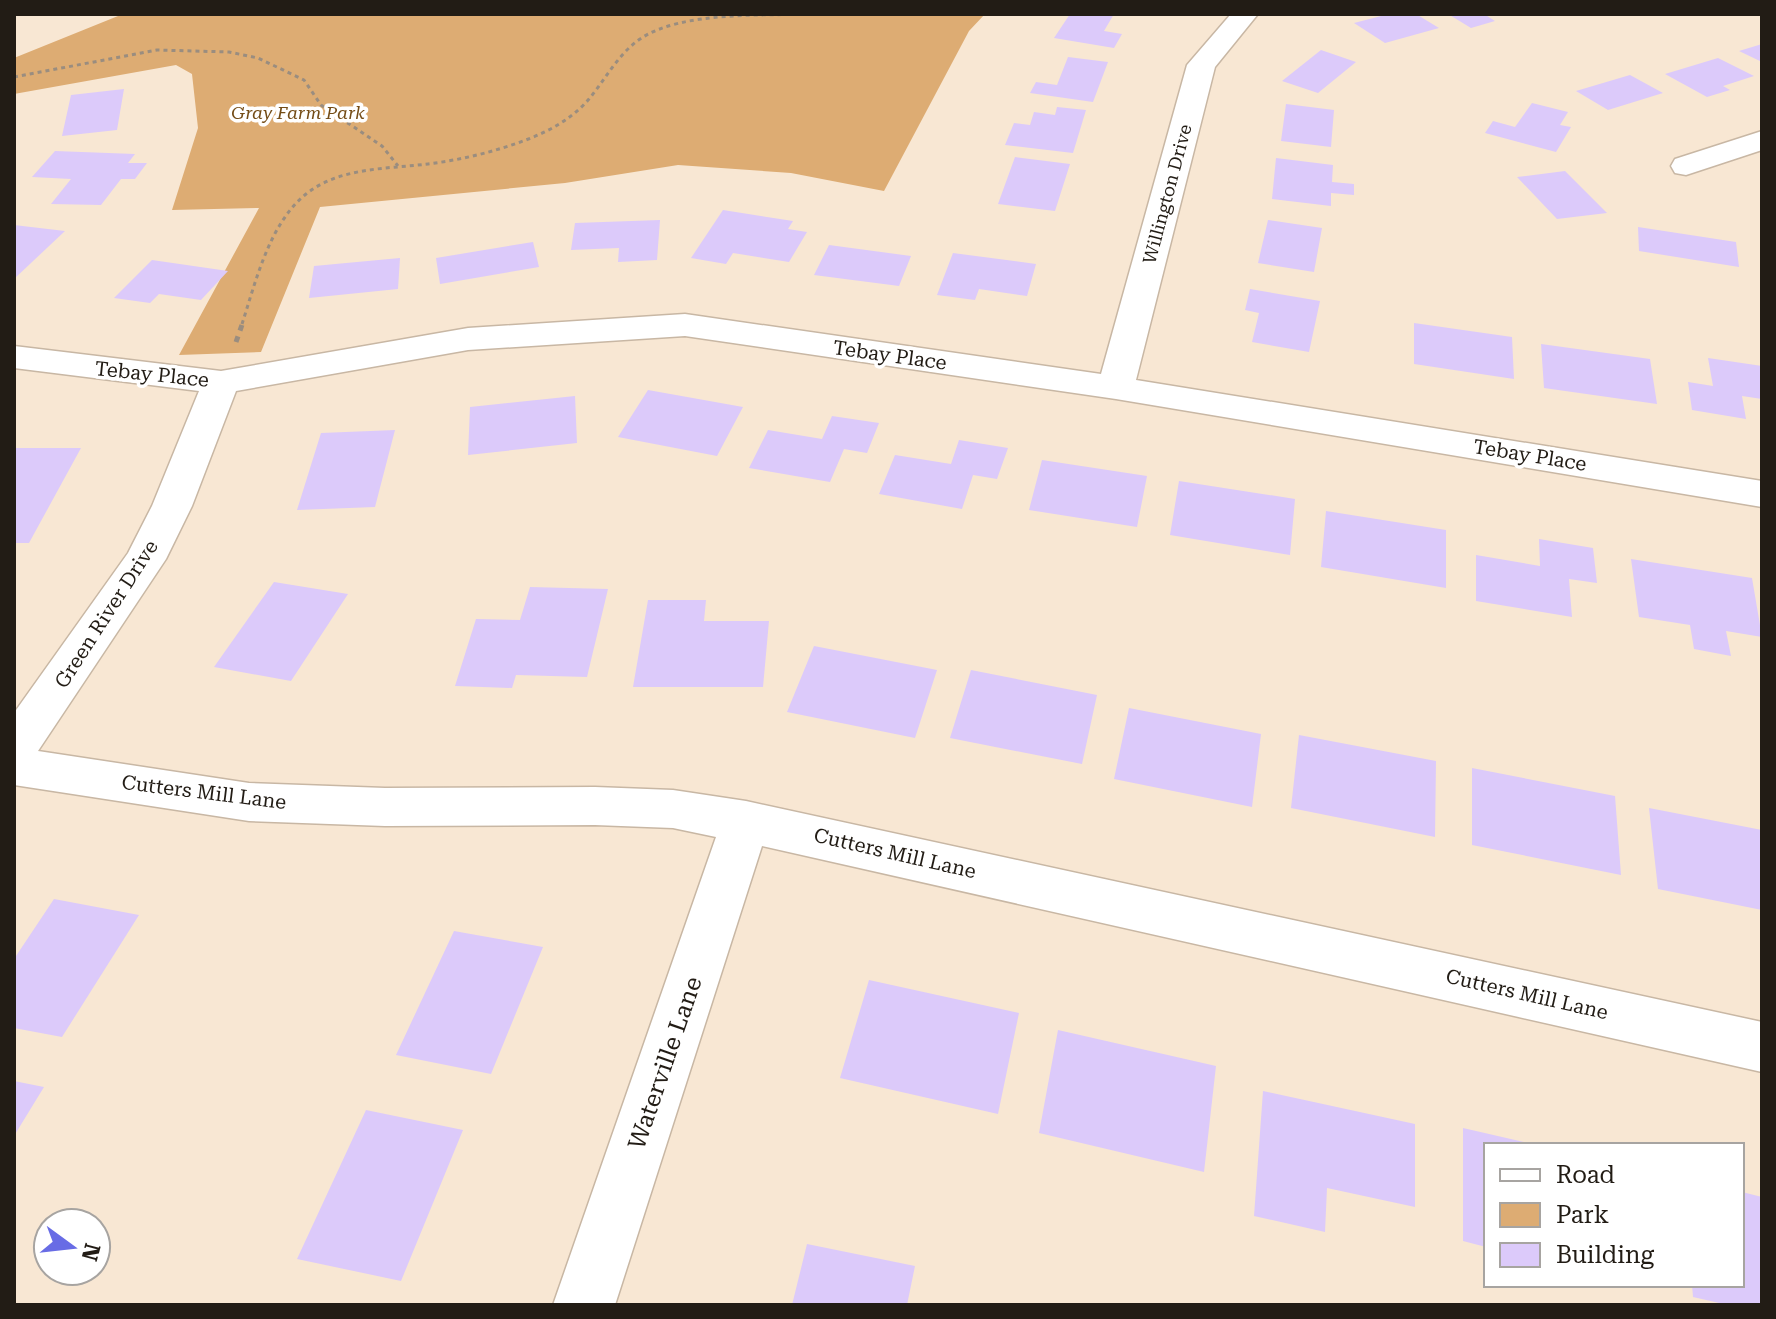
<svg xmlns="http://www.w3.org/2000/svg" width="1776" height="1319" viewBox="0 0 1776 1319" font-family="'Roboto Serif',serif">
  <rect width="100%" height="100%" fill="#f8e7d3"/>
  <!-- green -->
  <path fill="#ddac73" d="M 123,14 L 985,14 L 969,31 L 884,191 L 791,173 L 678,165 L 565,183 L 320,207 L 261,352 L 179,355 L 259,208 L 172,210 L 198,128 L 192,74 L 176,65 L 14,94 L 14,58 Z"/>
  <!-- building -->
  <path fill="#dccafa" d="M 1070,14 L 1114,14 L 1104,31 L 1122,34 L 1114,48 L 1054,38 Z
    M 1389,14 L 1416,14 L 1439,28 L 1385,43 L 1354,23 Z
    M 1448,14 L 1484,14 L 1495,21 L 1471,28 Z
    M 1762,44 L 1762,62 L 1739,51 Z
    M 1321,50 L 1356,62 L 1318,93 L 1282,81 Z
    M 1068,57 L 1108,62 L 1093,102 L 1030,93 L 1036,82 L 1057,85 Z
    M 1718,58 L 1754,76 L 1723,86 L 1730,90 L 1707,97 L 1665,74 Z
    M 1630,75 L 1663,93 L 1608,110 L 1576,91 Z
    M 124,89 L 117,130 L 62,136 L 71,95 Z
    M 1532,103 L 1568,112 L 1560,125 L 1571,127 L 1556,152 L 1485,133 L 1493,121 L 1515,127 Z
    M 1286,104 L 1334,110 L 1331,147 L 1281,141 Z
    M 1057,107 L 1086,110 L 1073,153 L 1005,145 L 1014,123 L 1030,125 L 1034,112 L 1055,115 Z
    M 55,151 L 135,154 L 128,163 L 147,163 L 135,179 L 121,179 L 101,205 L 51,204 L 71,179 L 32,177 Z
    M 1015,157 L 1070,164 L 1055,211 L 998,204 Z
    M 1276,158 L 1333,165 L 1332,182 L 1354,184 L 1354,195 L 1331,193 L 1331,206 L 1272,199 Z
    M 1565,171 L 1607,213 L 1557,219 L 1517,177 Z
    M 723,210 L 793,221 L 788,229 L 807,232 L 789,262 L 733,253 L 726,264 L 691,258 Z
    M 660,220 L 657,260 L 618,262 L 619,248 L 571,250 L 575,223 Z
    M 1268,220 L 1322,228 L 1314,272 L 1258,263 Z
    M 14,225 L 65,231 L 14,279 Z
    M 1638,227 L 1736,242 L 1739,267 L 1639,251 Z
    M 533,242 L 539,267 L 440,284 L 436,258 Z
    M 829,245 L 911,256 L 899,286 L 814,275 Z
    M 953,253 L 1036,264 L 1027,296 L 979,289 L 975,300 L 937,295 Z
    M 400,258 L 398,289 L 309,298 L 314,266 Z
    M 152,260 L 228,271 L 201,300 L 159,294 L 150,303 L 114,298 Z
    M 1250,289 L 1320,301 L 1309,352 L 1252,342 L 1259,313 L 1245,310 Z
    M 1414,323 L 1512,337 L 1514,379 L 1414,364 Z
    M 1541,344 L 1650,359 L 1657,404 L 1544,388 Z
    M 1708,358 L 1762,366 L 1762,399 L 1742,396 L 1746,419 L 1692,410 L 1688,382 L 1713,386 Z
    M 648,390 L 743,407 L 717,456 L 618,437 Z
    M 575,396 L 577,443 L 468,455 L 470,407 Z
    M 832,416 L 879,423 L 867,453 L 844,449 L 830,482 L 749,468 L 768,430 L 822,439 Z
    M 395,430 L 375,507 L 297,510 L 321,433 Z
    M 959,440 L 1008,448 L 997,479 L 973,475 L 962,509 L 879,494 L 895,455 L 951,464 Z
    M 14,448 L 81,448 L 29,543 L 14,543 Z
    M 1042,460 L 1147,476 L 1137,527 L 1029,510 Z
    M 1179,481 L 1295,499 L 1290,555 L 1170,535 Z
    M 1326,511 L 1446,530 L 1446,588 L 1321,567 Z
    M 1539,539 L 1593,548 L 1597,583 L 1569,579 L 1572,617 L 1476,601 L 1476,555 L 1540,566 Z
    M 1631,559 L 1752,578 L 1762,637 L 1726,631 L 1731,656 L 1694,649 L 1690,625 L 1639,617 Z
    M 274,582 L 348,594 L 291,681 L 214,667 Z
    M 530,587 L 608,589 L 587,677 L 516,675 L 512,688 L 455,686 L 476,619 L 520,620 Z
    M 648,600 L 706,600 L 704,621 L 769,621 L 763,687 L 633,687 Z
    M 814,646 L 937,670 L 915,738 L 787,712 Z
    M 971,670 L 1097,695 L 1082,764 L 950,738 Z
    M 1129,708 L 1261,734 L 1252,807 L 1114,779 Z
    M 1299,735 L 1436,761 L 1435,837 L 1291,808 Z
    M 1472,768 L 1615,796 L 1621,875 L 1472,845 Z
    M 1649,808 L 1762,830 L 1762,910 L 1658,889 Z
    M 54,899 L 139,915 L 62,1037 L 14,1028 L 14,959 Z
    M 454,931 L 543,947 L 491,1074 L 396,1055 Z
    M 869,980 L 1019,1013 L 998,1114 L 840,1078 Z
    M 1058,1030 L 1216,1066 L 1204,1172 L 1039,1133 Z
    M 14,1081 L 44,1087 L 14,1136 Z
    M 1263,1091 L 1415,1124 L 1415,1207 L 1327,1188 L 1325,1232 L 1254,1216 Z
    M 366,1110 L 463,1130 L 401,1281 L 297,1259 Z
    M 1463,1128 L 1532,1144 L 1486,1145 L 1486,1247 L 1463,1241 Z
    M 1742,1192 L 1762,1197 L 1762,1305 L 1728,1305 L 1693,1297 L 1692,1285 L 1742,1285 Z
    M 807,1244 L 915,1266 L 907,1305 L 792,1305 Z"/>
  <g fill="none" stroke-linecap="round" stroke-linejoin="round">
    <defs>
      <path id="street" d="M 1231,14 L 1258,14 L 1215,67 L 1136,380 L 1762,481 L 1762,507 L 1116,399 L 685,336 L 468,350 L 236,391 L 192,506 L 166,559 L 38,751 L 249,783 L 385,788 L 595,787 L 673,790 L 746,801 L 1762,1022 L 1762,1072 L 762,846 L 615,1305 L 553,1305 L 716,837 L 673,828 L 595,825 L 385,826 L 249,821 L 14,785 L 14,713 L 128,553 L 152,506 L 199,391 L 14,368 L 14,346 L 221,371 L 468,328 L 685,314 L 1101,374 L 1187,65 Z
        M 1762,131 L 1762,150 L 1686,175 L 1675,173 L 1671,166 L 1675,159 Z"/>
    </defs>
    <!-- street casing -->
    <use href="#street" stroke="#c8b7a4" stroke-width="3"/>
    <!-- path-far1 -->
    <path stroke="#9a8d7f" stroke-width="3" stroke-dasharray="4 4" stroke-linecap="butt" d="M 14,77 L 157,50 L 229,52 L 258,58 L 304,80 L 321,105 L 382,146 L 398,166
      M 242,324 C 256,281 269,224 306,194 C 340,167 387,169 428,164 C 452,161 476,156 499,149 C 532,139 566,126 589,99 C 605,80 618,54 640,39 C 683,10 768,16 819,14"/>
    <!-- path -->
    <path stroke="#9a8d7f" stroke-width="5" stroke-dasharray="6 6" stroke-linecap="butt" d="M 236,342 L 243,322"/>
    <!-- street -->
    <use href="#street" fill="#fff" fill-rule="evenodd"/>
  </g>
  <g text-anchor="middle" dominant-baseline="central" stroke-width="7" stroke-linejoin="round" paint-order="stroke">
    <!-- far-park labels -->
    <g font-size="18" font-style="italic" fill="#744c16" stroke="#fff">
      <text x="298" y="112">Gray Farm Park</text>
    </g>
    <!-- far-street labels -->
    <g font-size="18" fill="#221c15" stroke="#fff">
      <text transform="translate(1167 194) rotate(-75)">Willington Drive</text>
    </g>
    <!-- street labels -->
    <g font-size="20" fill="#221c15" stroke="#fff">
      <text transform="translate(890 355) rotate(8)">Tebay Place</text>
      <text transform="translate(152 374) rotate(6)">Tebay Place</text>
      <text transform="translate(1530 455) rotate(9)">Tebay Place</text>
      <text transform="translate(106 614) rotate(-57)">Green River Drive</text>
      <text transform="translate(204 792) rotate(7)">Cutters Mill Lane</text>
      <text transform="translate(895 853) rotate(13)">Cutters Mill Lane</text>
      <text transform="translate(1527 994) rotate(13)">Cutters Mill Lane</text>
    </g>
    <!-- near-street labels -->
    <g font-size="24" fill="#221c15" stroke="#fff">
      <text transform="translate(665 1063) rotate(-71)">Waterville Lane</text>
    </g>
  </g>
  <!-- border -->
  <rect width="1776" height="1319" fill="none" stroke="#221c15" stroke-width="32"/>
  <!-- legend -->
  <rect x="1484" y="1143" width="260" height="144" fill="#ffffff" stroke="#a7a4a1" stroke-width="2"/>
  <rect x="1500" y="1169" width="40" height="12" fill="#ffffff" stroke="#a7a4a1" stroke-width="2"/>
  <text x="1556" y="1183" font-size="24" fill="#221c15">Road</text>
  <rect x="1500" y="1203" width="40" height="24" fill="#ddac73" stroke="#a7a4a1" stroke-width="2"/>
  <text x="1556" y="1223" font-size="24" fill="#221c15">Park</text>
  <rect x="1500" y="1243" width="40" height="24" fill="#dccafa" stroke="#a7a4a1" stroke-width="2"/>
  <text x="1556" y="1263" font-size="24" fill="#221c15">Building</text>
  <!-- north arrow -->
  <g transform="translate(72 1247) rotate(105)"><circle r="38" fill="#ffffff" stroke="#a7a4a1" stroke-width="2"/>
  <path d="M0-6L14 30L0 20L-14 30Z" fill="#686ce5"/>
  <text y="-12" font-size="22" font-weight="bold" text-anchor="middle" fill="#221c15">N</text>
  </g>
</svg>
